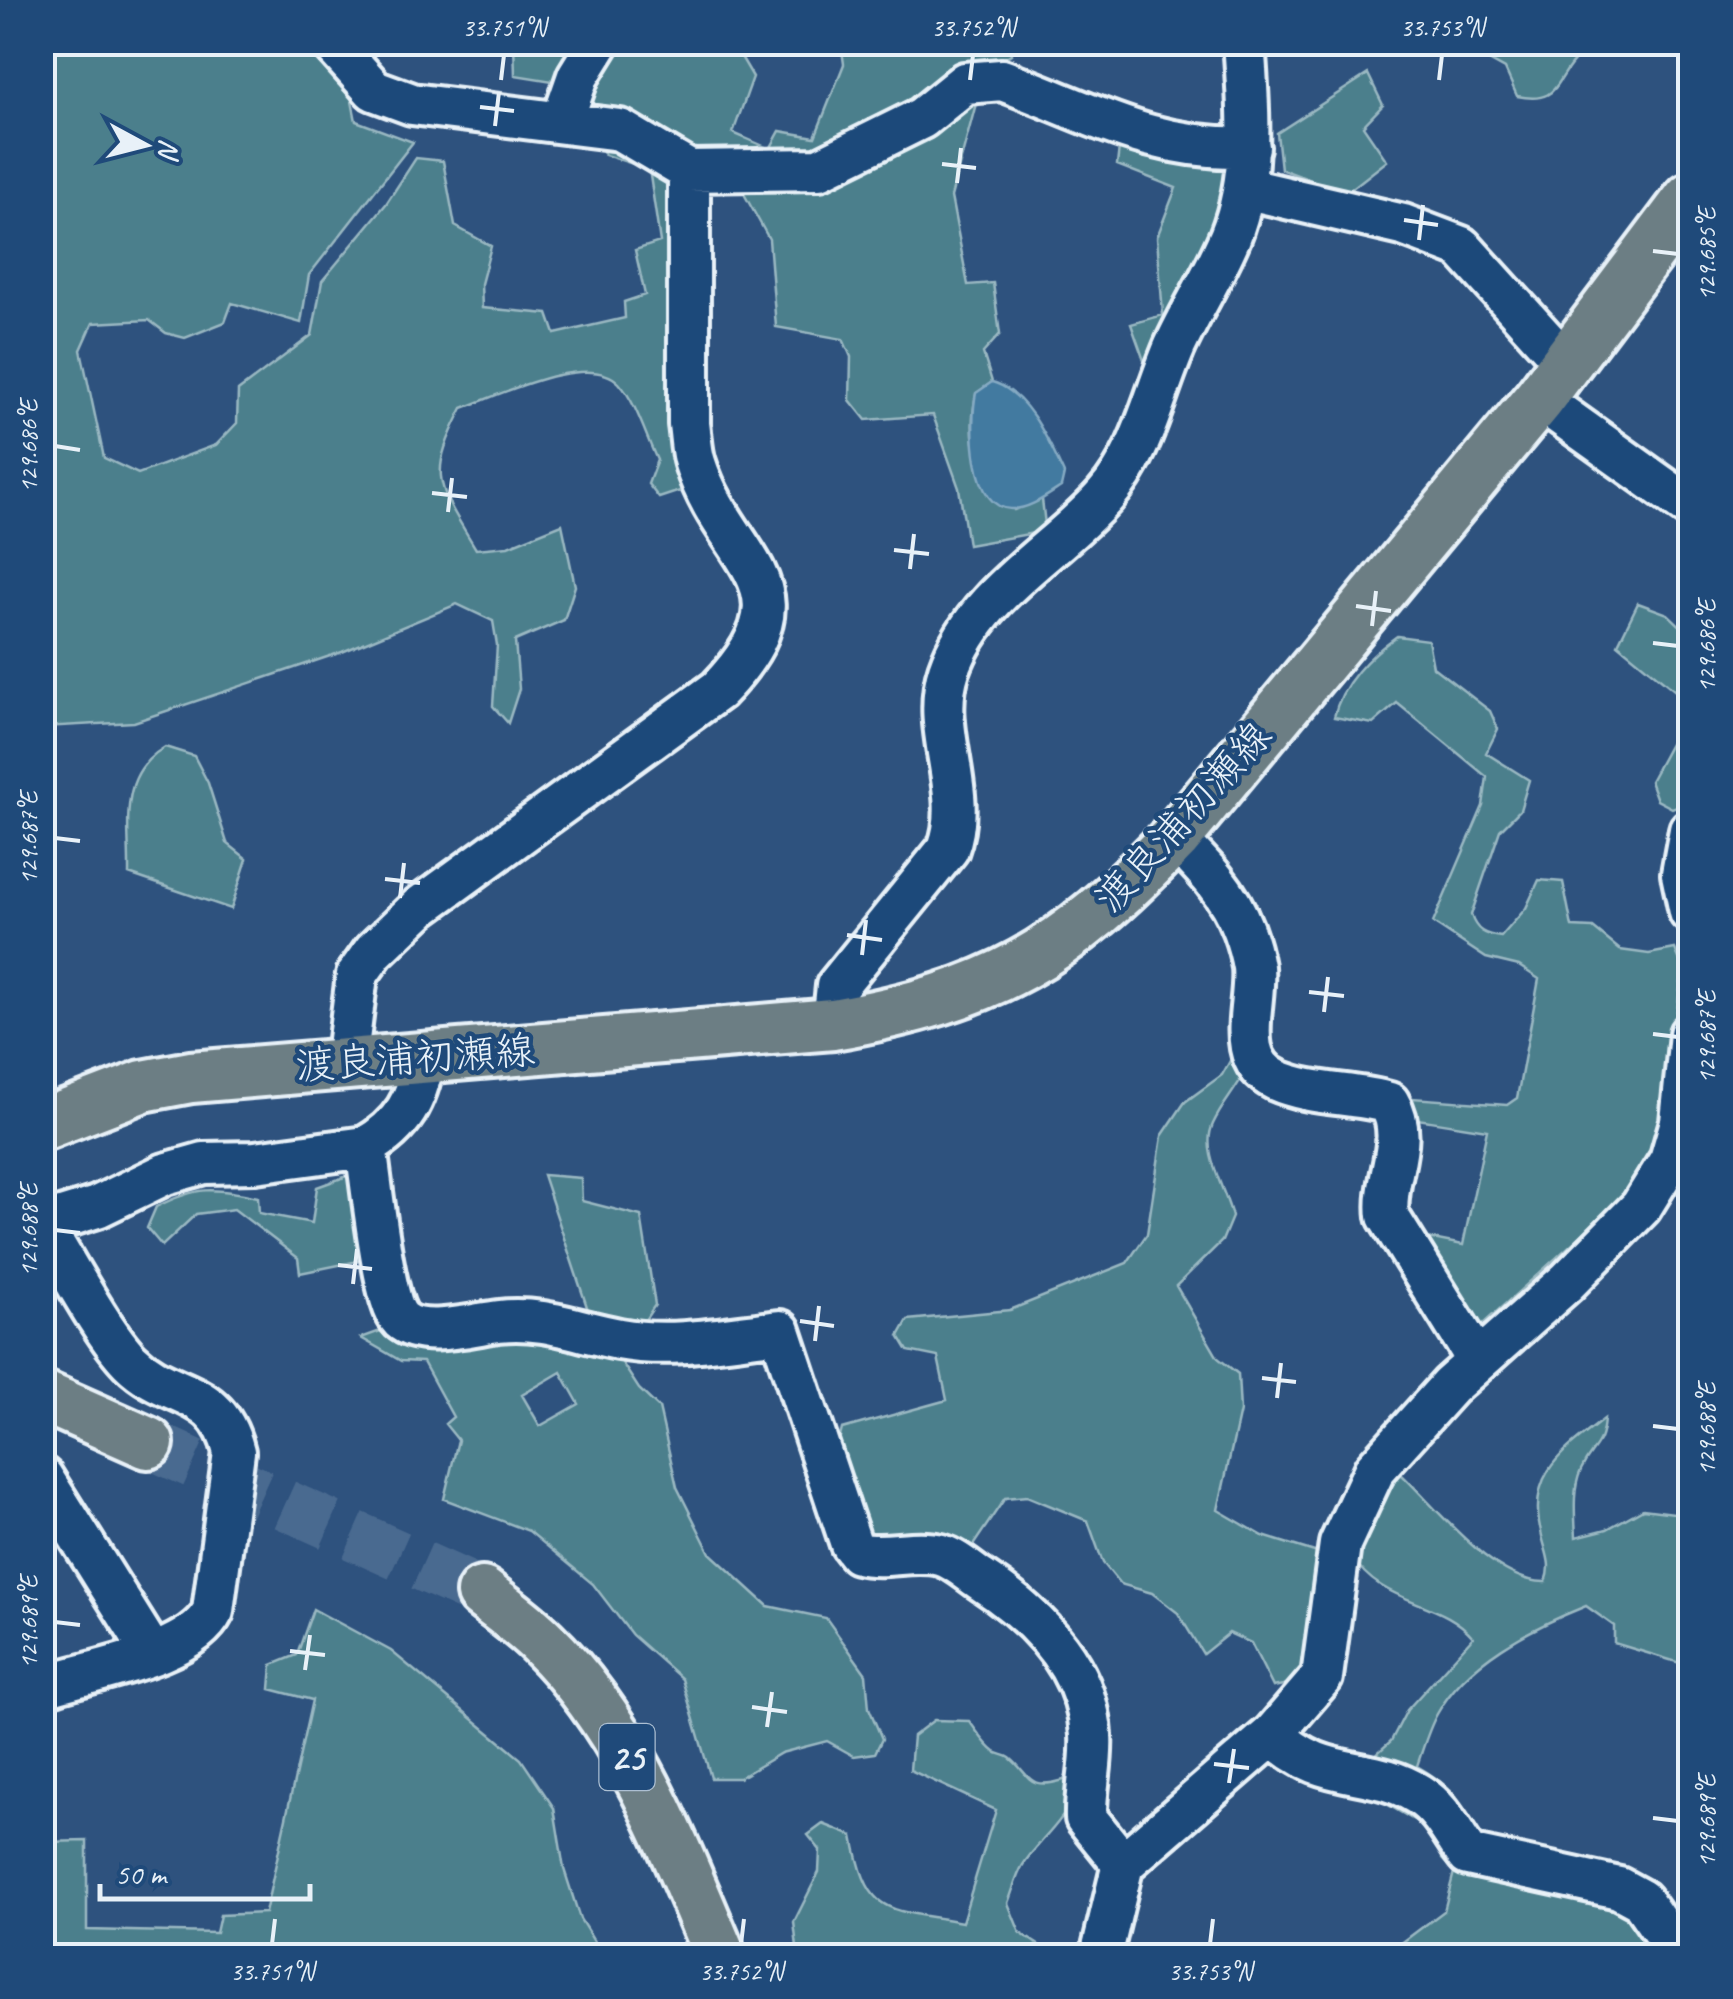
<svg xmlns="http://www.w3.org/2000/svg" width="1733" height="1999" viewBox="0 0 1733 1999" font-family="Caveat,'Klee One',sans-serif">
  <rect width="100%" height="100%" fill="#2e527e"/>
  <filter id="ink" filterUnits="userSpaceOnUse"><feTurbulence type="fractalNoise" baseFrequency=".01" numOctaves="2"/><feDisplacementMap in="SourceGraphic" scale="20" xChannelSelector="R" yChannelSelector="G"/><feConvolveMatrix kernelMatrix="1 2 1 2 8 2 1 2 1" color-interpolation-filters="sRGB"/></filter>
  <g filter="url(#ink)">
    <!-- green -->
    <path fill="#4b7f8c" stroke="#9ab8c2" stroke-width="2.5" fill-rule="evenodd" d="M 43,43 L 318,43 L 350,91 L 356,121 L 413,142 L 309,275 L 301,323 L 232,303 L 225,322 L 185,338 L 166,333 L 149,320 L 93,323 L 81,350 L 104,458 L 138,474 L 216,445 L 237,423 L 238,391 L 312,335 L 322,281 L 386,204 L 416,158 L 443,161 L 455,226 L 491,246 L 481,284 L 482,308 L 548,314 L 555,334 L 625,318 L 624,302 L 645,295 L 635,250 L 660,242 L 649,169 L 605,155 L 582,111 L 590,87 L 515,75 L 514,43 L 733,43 L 753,77 L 733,133 L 770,149 L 780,131 L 815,137 L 844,64 L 841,43 L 1010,43 L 1011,54 L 985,70 L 951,197 L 968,285 L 993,283 L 1000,334 L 983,353 L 992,382 L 976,394 C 965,448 979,469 1014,510 L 1042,499 L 1045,525 L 1034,533 L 968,545 L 959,488 L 933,415 L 866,420 L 850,400 L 851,357 L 843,339 L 776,327 L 769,239 L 743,192 L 741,163 L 685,159 L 689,488 L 659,498 L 648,484 L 657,460 C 646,437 636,402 619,383 C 589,351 497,396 463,408 C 427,477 437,484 476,549 L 508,546 L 562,524 L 575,586 L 564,620 L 515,641 L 519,689 L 508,723 L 493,706 L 497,645 L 493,621 L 457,604 L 342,652 L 134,722 L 43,727 Z
      M 1458,43 L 1609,43 C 1600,46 1586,49 1579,56 C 1554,79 1561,105 1517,96 L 1505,69 Z
      M 1368,74 L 1383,105 L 1363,126 L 1387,161 L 1346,193 L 1281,169 L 1277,133 Z
      M 1120,139 L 1227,160 L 1230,195 L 1147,369 L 1131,324 L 1163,315 L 1157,237 L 1176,188 L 1117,165 Z
      M 1638,603 L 1668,614 L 1690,635 L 1690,703 L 1618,644 Z
      M 1397,636 L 1428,640 L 1433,667 L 1490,711 L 1498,729 L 1486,753 L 1529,780 L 1520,810 L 1500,830 L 1471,915 C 1476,931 1485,935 1501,937 L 1526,908 L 1539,880 L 1563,882 L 1572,927 L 1593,928 L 1620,950 L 1649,954 L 1675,949 L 1683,968 L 1658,1146 L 1627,1194 L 1473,1333 L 1421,1245 L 1428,1238 L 1463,1245 L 1487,1130 L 1411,1118 L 1413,1098 L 1507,1105 L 1517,1098 L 1539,979 L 1519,966 L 1486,958 L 1433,923 L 1483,806 L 1487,777 L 1397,703 L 1373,724 L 1334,717 C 1341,684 1370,655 1397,636 Z
      M 1690,707 L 1690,801 L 1672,808 L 1657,800 L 1650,781 Z
      M 165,747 L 194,756 L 208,783 L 227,843 L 247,859 L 231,909 L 129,874 C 130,824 117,775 165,747 Z
      M 1235,1052 L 1249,1061 C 1241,1086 1224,1100 1213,1124 C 1200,1151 1226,1190 1232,1217 L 1222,1241 L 1176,1286 L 1218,1358 L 1238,1374 L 1240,1411 L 1218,1510 L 1263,1536 L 1321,1554 L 1311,1673 L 1298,1682 L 1273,1687 L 1251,1643 L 1229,1633 L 1203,1654 L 1178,1613 L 1152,1593 L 1120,1584 L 1103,1563 L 1088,1521 L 1027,1496 L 1005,1498 L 968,1553 L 868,1537 L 838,1445 L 842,1429 L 947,1400 L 938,1357 L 908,1351 L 899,1336 L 908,1320 L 1010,1310 L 1127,1263 L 1147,1234 L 1162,1136 L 1185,1102 L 1222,1075 Z
      M 350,1175 L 368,1259 L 300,1273 L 298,1258 L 234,1209 L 196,1214 L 162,1246 L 147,1228 L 156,1207 C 197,1186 213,1187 258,1197 L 259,1213 L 312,1223 L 317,1187 Z
      M 543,1175 L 581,1178 L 582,1201 L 641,1216 L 655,1305 L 645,1320 L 589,1313 Z
      M 383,1330 L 433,1349 L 513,1337 L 561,1339 L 619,1358 L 639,1389 L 659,1408 L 677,1487 L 710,1553 L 768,1606 L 826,1618 L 866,1674 L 869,1708 L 882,1739 L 875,1753 L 854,1756 L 827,1741 L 781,1753 L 739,1778 L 711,1778 L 682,1679 L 632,1635 L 593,1584 L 529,1531 L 444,1499 L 458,1440 L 445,1424 L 453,1417 L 423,1362 L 401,1361 L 361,1338 ZM 561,1372 L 579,1404 L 540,1426 L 522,1395 Z
      M 1604,1419 C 1602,1449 1592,1446 1581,1470 C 1572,1490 1575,1516 1576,1537 L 1607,1529 L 1643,1509 L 1690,1515 L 1690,1666 L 1614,1643 L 1614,1626 L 1586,1606 C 1531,1628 1466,1661 1437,1714 C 1428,1730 1423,1749 1417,1766 C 1449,1784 1471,1806 1475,1844 L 1642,1920 L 1662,1956 L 1624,1956 L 1603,1948 L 1571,1948 L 1539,1956 L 1384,1956 L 1444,1911 L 1454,1872 L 1442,1859 L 1446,1839 L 1375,1797 L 1356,1758 L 1373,1757 L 1391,1741 L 1407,1710 L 1473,1637 C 1442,1599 1380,1605 1352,1556 L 1374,1510 L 1401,1474 C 1438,1509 1494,1583 1546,1582 C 1553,1565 1546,1553 1542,1536 C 1525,1475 1562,1452 1604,1419 Z
      M 313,1609 L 391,1651 L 521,1759 L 554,1808 L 564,1869 L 580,1919 L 603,1956 L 43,1956 L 43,1842 L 87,1841 L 87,1930 L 216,1933 L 220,1915 L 265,1913 L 312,1700 L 270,1689 L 272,1665 L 297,1655 Z
      M 934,1720 L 969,1721 C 977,1731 985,1745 995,1752 C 1000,1755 1006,1755 1010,1758 C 1031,1775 1026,1791 1064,1780 L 1073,1762 C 1090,1805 1042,1834 1023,1865 C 1016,1876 1013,1891 1008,1903 L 1020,1933 L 1056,1956 L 995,1956 L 958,1945 L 938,1956 L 798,1956 L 794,1922 L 819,1872 L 820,1850 L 808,1835 L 823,1824 L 853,1836 C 868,1918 886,1908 962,1922 L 996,1810 L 910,1770 L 913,1736 Z"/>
    <!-- water -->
    <path fill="#437aa0" stroke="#85aac3" stroke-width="2.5" d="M 992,382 C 1028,392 1049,442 1064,474 L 1061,487 C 1047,496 1028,510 1011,509 C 970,508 970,421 976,393 Z"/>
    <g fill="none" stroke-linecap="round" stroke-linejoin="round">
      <!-- major-tunnel -->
      <path stroke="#4a6a90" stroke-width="50" stroke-dasharray="50 25" stroke-linecap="butt" d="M 148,1443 L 482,1593"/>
      <defs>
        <path id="minor" d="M 331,42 L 374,90 L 412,104 L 620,130 L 689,171 L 819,169 L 922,118 L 965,83 L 1002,80 C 1090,112 1152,151 1249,147
          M 562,122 L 578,76 L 599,42
          M 1244,188 L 1403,225 L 1461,247 L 1566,363
          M 1539,399 L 1690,507
          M 1690,830 L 1682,874 L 1690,912
          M 1175,838 C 1203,866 1229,892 1243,930 C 1247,941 1251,955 1253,967 C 1257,1004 1232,1059 1276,1080 C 1312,1096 1352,1092 1389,1103 C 1411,1140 1383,1178 1388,1216 L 1478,1361
          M 833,1024 L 837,986 L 948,849 C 970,791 929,730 949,670 C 976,592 1054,554 1105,496 C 1143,453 1153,397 1175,346 C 1192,309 1214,275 1230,237 C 1255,175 1249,108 1244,42
          M 346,1064 L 357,975 L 374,951 L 420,907 L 718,690 C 819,585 726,563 695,463 C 691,451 691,437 689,424 L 689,171
          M 366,1147 C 371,1178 383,1303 401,1320 C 422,1339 473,1324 499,1321 C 542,1316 577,1331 619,1339 C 672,1349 728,1337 780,1331 L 851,1544 L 858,1553 C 885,1560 913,1548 941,1555 C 955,1559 968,1571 980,1579 C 1035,1615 1087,1665 1091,1735 C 1093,1763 1085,1790 1086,1818 L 1123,1864
          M 42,1224 L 97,1207 L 165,1174 L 204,1163 L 255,1162 L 366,1147 C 403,1125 417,1100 424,1059
          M 42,1225 C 65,1261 103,1334 130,1361 C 170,1401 218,1385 234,1452 L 213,1611 C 192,1654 99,1669 54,1683 L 42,1682
          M 42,1477 L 152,1653
          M 1273,1734 C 1323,1784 1368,1763 1418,1794 C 1442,1809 1452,1833 1468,1855 L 1619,1888 L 1641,1900 L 1680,1956
          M 1101,1956 L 1123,1864 L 1273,1734 L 1322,1677 L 1340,1544 L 1375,1469 L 1450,1386 L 1567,1282 L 1641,1207 L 1670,1160 L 1681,1122 L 1690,1034"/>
        <path id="major" d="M 42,1125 L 143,1086 L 191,1077 L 833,1024 C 996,995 1061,956 1175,838 L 1539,399 L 1690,198
          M 42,1396 L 148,1443
          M 482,1593 C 502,1609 524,1624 542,1642 C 629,1726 674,1848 720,1956"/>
      </defs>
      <!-- minor casing -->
      <use href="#minor" stroke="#e8f1f8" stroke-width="48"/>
      <!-- major casing -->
      <use href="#major" stroke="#e8f1f8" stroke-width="58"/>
      <!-- minor -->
      <use href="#minor" stroke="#1f4a7a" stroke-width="40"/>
      <!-- major -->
      <use href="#major" stroke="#6c7e84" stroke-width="50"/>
    </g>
  </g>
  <!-- ticks -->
  <path fill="none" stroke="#e8f1f8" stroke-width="4" d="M 501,80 L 504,55M 970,80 L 973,55M 1439,80 L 1442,55M 480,107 L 514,111M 495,126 L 499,92M 942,164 L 976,168M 957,183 L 961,148M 1404,220 L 1438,225M 1419,240 L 1423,205M 1653,251 L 1678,254M 55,446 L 80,450M 432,493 L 467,497M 448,512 L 452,478M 894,550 L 929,554M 910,569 L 914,534M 1356,606 L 1391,611M 1372,626 L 1376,591M 1653,643 L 1678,646M 55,838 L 80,841M 385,879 L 420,883M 400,898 L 404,863M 847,935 L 882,940M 862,955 L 866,920M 1309,992 L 1344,996M 1324,1012 L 1328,977M 1653,1034 L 1678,1037M 55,1230 L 80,1233M 338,1265 L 372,1269M 353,1284 L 357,1249M 800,1321 L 834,1326M 815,1341 L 819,1306M 1262,1378 L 1296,1382M 1277,1398 L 1281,1363M 1653,1426 L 1678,1429M 55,1622 L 80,1625M 290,1651 L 325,1655M 305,1670 L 310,1635M 752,1707 L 787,1712M 767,1727 L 772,1692M 1214,1764 L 1249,1768M 1229,1783 L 1234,1749M 1653,1818 L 1678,1821M 272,1944 L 275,1919M 741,1944 L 744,1919M 1210,1944 L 1213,1919"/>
  <g text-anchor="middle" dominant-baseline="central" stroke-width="9" stroke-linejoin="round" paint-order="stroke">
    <!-- shield labels -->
    <rect fill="#1f4a7a" stroke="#acbfd2" stroke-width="2.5" x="599.5" y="1724" width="55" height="66" rx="8"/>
    <g font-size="38" font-weight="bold" fill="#e8f1f8">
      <text x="627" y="1757">25</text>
    </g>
    <!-- street labels -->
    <g font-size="40" fill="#e8f1f8" stroke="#1f4a7a">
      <text transform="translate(1183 817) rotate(-48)">渡良浦初瀬線</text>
      <text transform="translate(415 1058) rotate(-4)">渡良浦初瀬線</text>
    </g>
  </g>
  <!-- margin -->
  <rect width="1733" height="1999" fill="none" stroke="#1f4a7a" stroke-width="110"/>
  <!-- north arrow -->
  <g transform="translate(145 145) rotate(97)" stroke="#1f4a7a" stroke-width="8" paint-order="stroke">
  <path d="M0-8L18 38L0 25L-18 38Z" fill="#e8f1f8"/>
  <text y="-15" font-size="28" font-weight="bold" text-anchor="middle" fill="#e8f1f8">N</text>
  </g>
  <!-- scale -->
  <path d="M100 1884v15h210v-15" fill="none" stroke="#e8f1f8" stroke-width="5"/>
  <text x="115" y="1884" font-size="30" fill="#e8f1f8" stroke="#1f4a7a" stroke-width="8" paint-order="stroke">50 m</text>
  <rect x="55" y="55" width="1623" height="1889" fill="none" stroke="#e8f1f8" stroke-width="4"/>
  <g font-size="25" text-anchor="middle" fill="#e8f1f8">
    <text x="504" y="36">33.751°N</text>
    <text x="973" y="36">33.752°N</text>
    <text x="1442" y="36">33.753°N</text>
    <text transform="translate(1706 254) rotate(-90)" y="9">129.685°E</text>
    <text transform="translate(28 446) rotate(-90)" y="9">129.686°E</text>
    <text transform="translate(1706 646) rotate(-90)" y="9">129.686°E</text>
    <text transform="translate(28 838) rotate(-90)" y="9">129.687°E</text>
    <text transform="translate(1706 1037) rotate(-90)" y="9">129.687°E</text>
    <text transform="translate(28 1230) rotate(-90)" y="9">129.688°E</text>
    <text transform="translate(1706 1429) rotate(-90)" y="9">129.688°E</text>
    <text transform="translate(28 1622) rotate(-90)" y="9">129.689°E</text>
    <text transform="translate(1706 1821) rotate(-90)" y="9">129.689°E</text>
    <text x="272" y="1980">33.751°N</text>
    <text x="741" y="1980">33.752°N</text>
    <text x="1210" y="1980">33.753°N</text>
  </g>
</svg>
